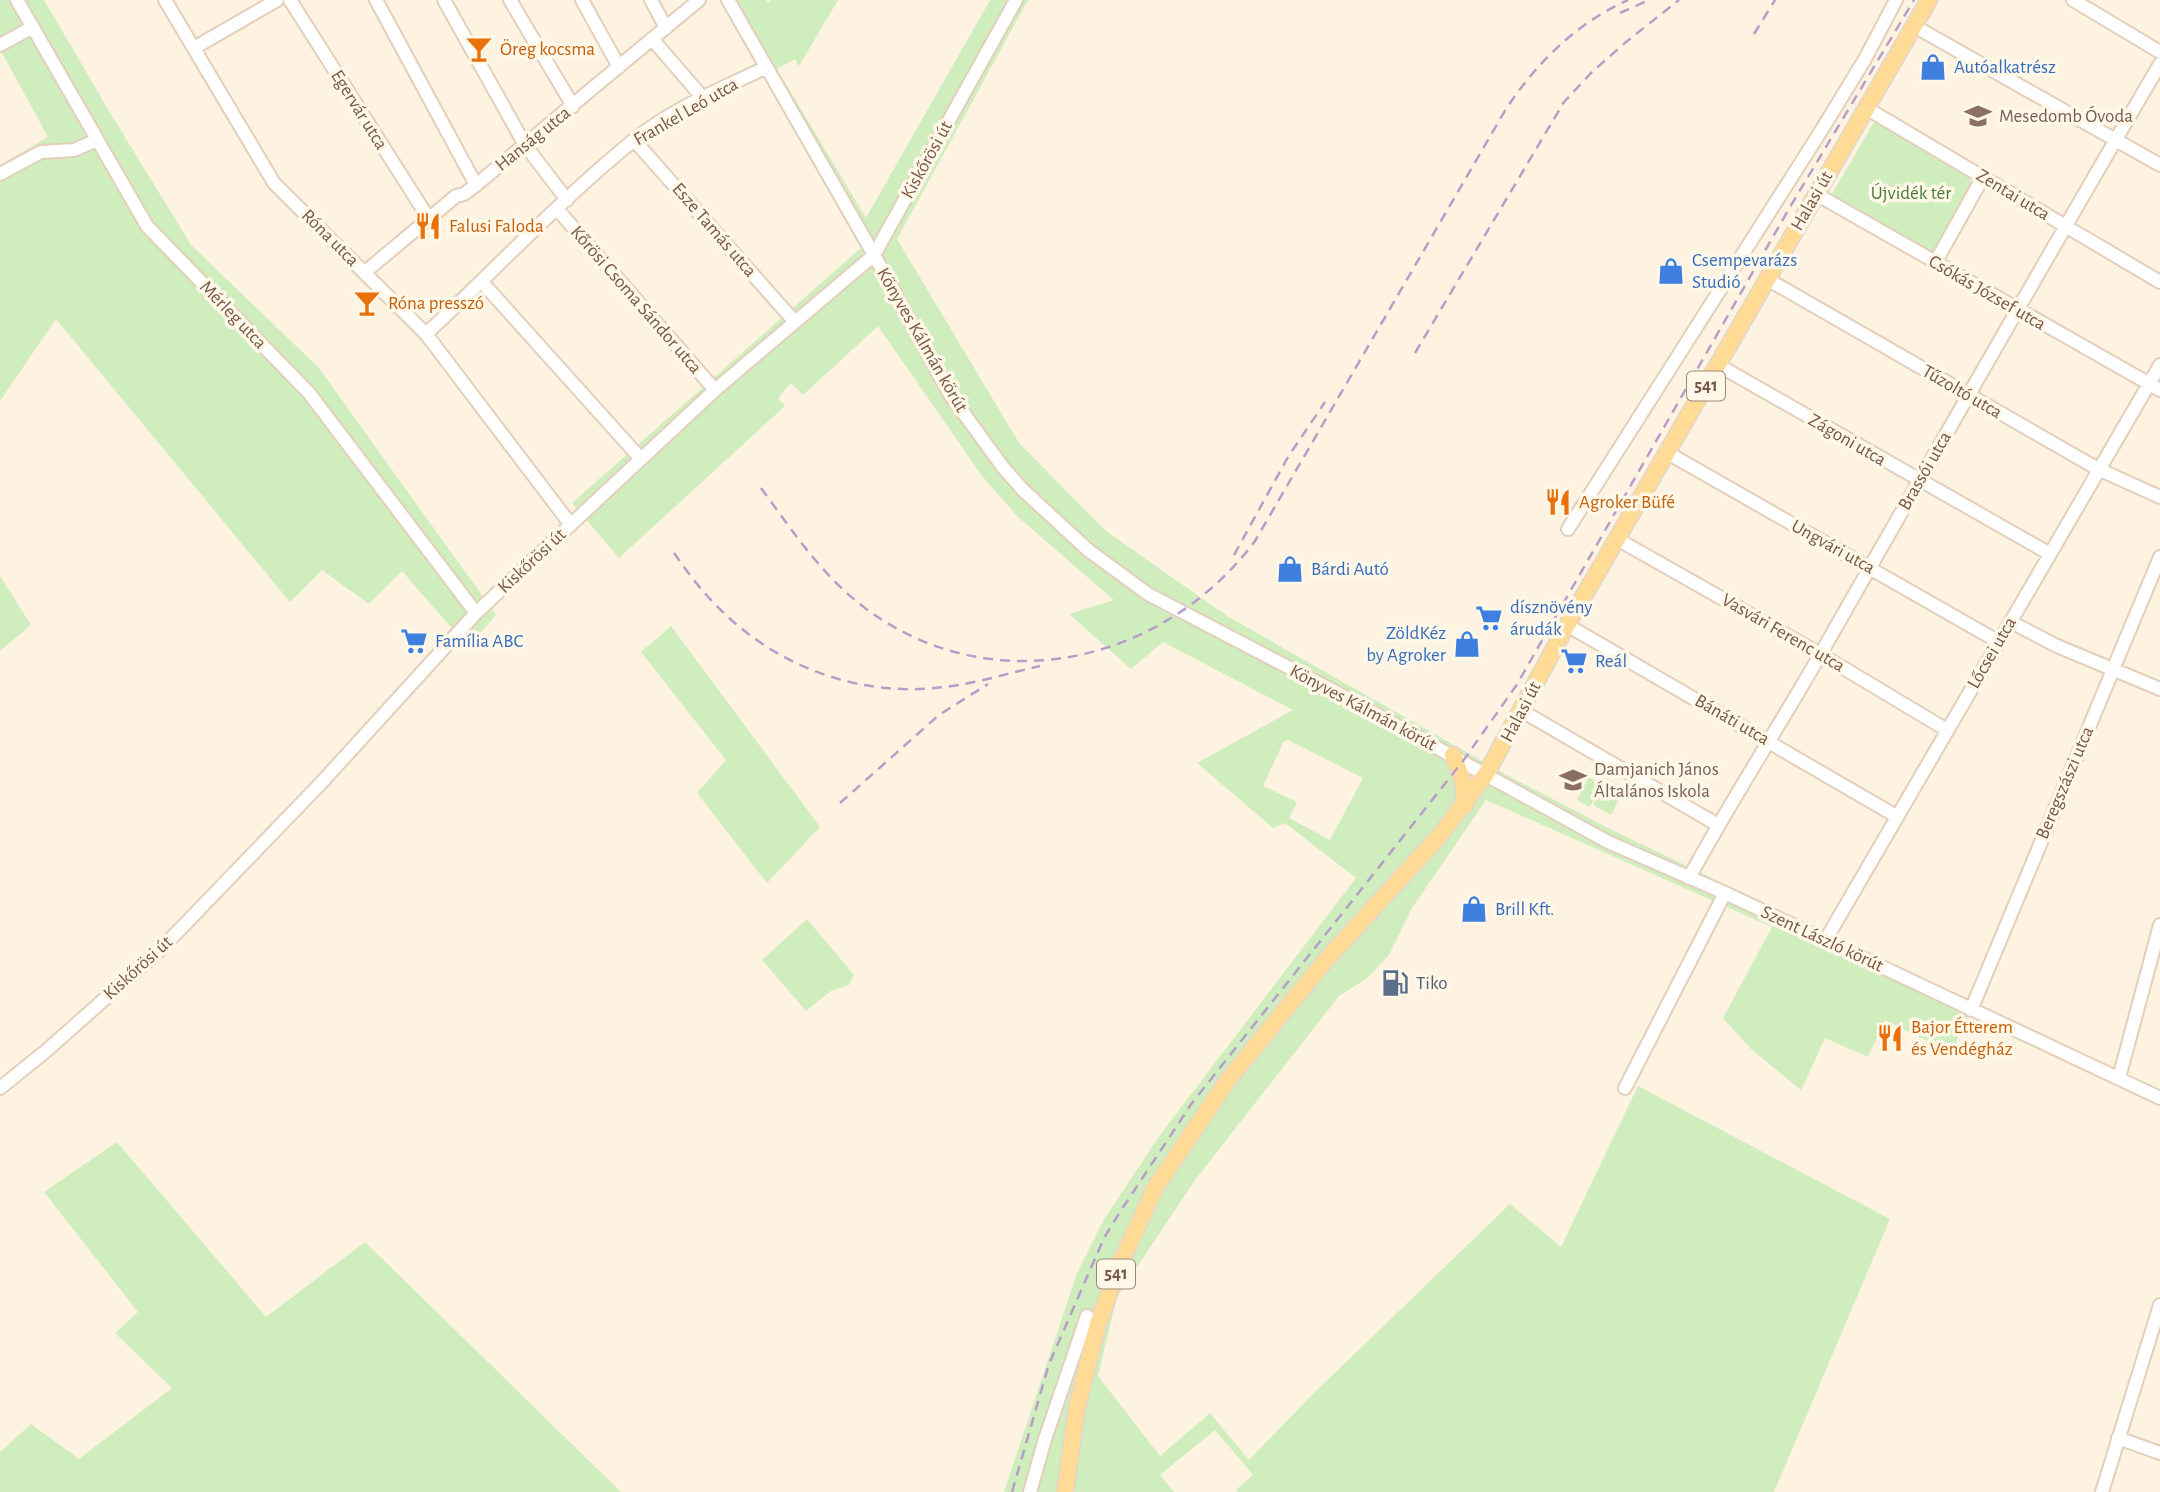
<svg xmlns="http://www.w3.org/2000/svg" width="2160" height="1492" viewBox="0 0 2160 1492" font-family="'Alegreya Sans',sans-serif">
  <rect width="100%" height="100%" fill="#fef3e0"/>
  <!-- green -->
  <path fill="#cfedbd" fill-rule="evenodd" d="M 0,0 L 44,0 L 109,111 L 191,245 L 319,368 L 496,615 L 468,647 L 402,571 L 369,604 L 322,570 L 290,602 L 56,319 L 0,401 L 0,165 L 48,137 L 0,49 Z
    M 721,0 L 766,0 L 768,4 L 771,0 L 838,0 L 799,66 L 795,59 L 777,69 L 866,218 L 990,0 L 1028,0 L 897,239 L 1019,443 L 1106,531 L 1227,616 L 1505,774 L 1610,829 L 1974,1004 L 1951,1053 L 1885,1020 L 1868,1057 L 1825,1038 L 1801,1090 L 1751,1049 L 1723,1018 L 1772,927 L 1486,800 L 1412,908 L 1389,955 L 1366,979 L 1339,996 L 1195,1180 L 1117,1297 L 1098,1376 L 1160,1456 L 1210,1413 L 1249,1460 L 1314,1393 L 1510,1204 L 1561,1247 L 1638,1086 L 1890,1219 L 1774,1492 L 1238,1492 L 1236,1490 L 1253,1475 L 1215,1430 L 1160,1475 L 1174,1492 L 1004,1492 L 1077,1273 L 1103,1221 L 1160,1135 L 1356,878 L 1285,823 L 1273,828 L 1197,763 L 1293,710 L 1163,642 L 1131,669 L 1069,614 L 1114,600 L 1018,517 L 982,476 L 878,326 L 803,395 L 791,383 L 778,398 L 785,406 L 619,558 L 572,503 L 861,248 ZM 1288,740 L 1363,778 L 1330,840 L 1289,818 L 1297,802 L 1263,786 L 1284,741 Z
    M 1877,122 L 1973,177 L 1974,186 L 1931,258 L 1834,200 L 1832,194 L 1873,124 Z
    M 0,576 L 31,625 L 0,651 Z
    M 671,626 L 820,827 L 767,883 L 697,793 L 726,760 L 641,652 Z
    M 1589,777 L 1602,784 L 1590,807 L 1577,800 Z
    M 1607,779 L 1625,788 L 1611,815 L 1593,805 Z
    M 807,919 L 854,975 L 849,985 L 831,991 L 806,1011 L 762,960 Z
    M 117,1142 L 266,1317 L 365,1242 L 621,1492 L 0,1492 L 0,1452 L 31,1424 L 79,1459 L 172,1388 L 115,1333 L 138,1312 L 44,1192 Z"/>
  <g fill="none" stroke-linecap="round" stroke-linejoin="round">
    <defs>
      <path id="minor" d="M 17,0 L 147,226 L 309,393 L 476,613
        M 165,0 L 274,183 L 426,334 L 571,525
        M 290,0 L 429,219
        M 376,0 L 476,185
        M 444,0 L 525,145 L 567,200
        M 510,0 L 573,106
        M 582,0 L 619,67
        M 651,0 L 666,28
        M 728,0 L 874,255 L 949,393 L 1002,466 L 1023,490 L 1088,550 L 1148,594 L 1332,690 L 1608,842 L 1725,893 L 2160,1098
        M 2073,0 L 2160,52
        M 1914,26 L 2160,165
        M 653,40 L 703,98
        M 0,45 L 33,27
        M 194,48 L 277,0
        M 1866,108 L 2160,282
        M 634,140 L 794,321
        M 0,174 L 41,152 L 74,150 L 97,140
        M 1816,194 L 2160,390
        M 557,209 L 715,390
        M 1935,263 L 1983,177
        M 365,272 L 456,196 L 464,194 L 476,185 L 699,0
        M 1767,279 L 2098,469 L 2160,497
        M 482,282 L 641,459
        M 426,334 C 495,270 560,200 634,140 C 672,109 721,89 765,68
        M 1718,365 L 2050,554
        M 1666,452 L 1999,642
        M 1568,529 L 1821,131 L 1865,59 L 1896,0
        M 1617,539 L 1820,654 L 1947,730
        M 2011,622 L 2057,646 L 2160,689
        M 1567,625 L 1896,816
        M 1522,711 L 1718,825
        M 1689,878 C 1730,802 1777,730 1820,655 C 1933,457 2045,260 2160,64
        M 1825,941 L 2160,365
        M 1971,1010 L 2160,557
        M 2119,1078 L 2160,925
        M 0,1088 L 46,1051 L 161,949 L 322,782 L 476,613 L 715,390 L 874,255 L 1016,0
        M 1625,1088 L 1725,893
        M 2118,1438 L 2160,1453
        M 1030,1492 L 1045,1439 L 1087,1316
        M 2102,1492 L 2160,1305"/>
      <path id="major" d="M 1453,755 L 1463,781 L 1465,805
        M 1065,1492 L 1077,1407 L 1098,1324 L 1117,1271 L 1155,1188 L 1228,1080 L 1325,961 L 1441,834 L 1486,774 L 1567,625 L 1929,0"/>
    </defs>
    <!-- minor casing -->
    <use href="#minor" stroke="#e3cfbb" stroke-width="16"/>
    <!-- major casing -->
    <use href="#major" stroke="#dfd7d2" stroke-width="19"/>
    <!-- minor -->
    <use href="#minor" stroke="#fff" stroke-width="12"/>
    <!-- major -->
    <use href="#major" stroke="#ffdb96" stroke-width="16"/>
    <!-- rail -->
    <path stroke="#b69ec8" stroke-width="2.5" stroke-dasharray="10 7" stroke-linecap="butt" d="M 1620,13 L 1649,0
      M 1754,34 L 1775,0
      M 1415,353 L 1564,102 L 1592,72 L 1626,42 L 1679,0
      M 761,488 C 792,530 821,575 865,608 C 992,703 1163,664 1255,541 L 1506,109 C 1537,62 1577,23 1628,0
      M 674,553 C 686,570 699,588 714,603 C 770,663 853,696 935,688 C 971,685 1005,674 1040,666
      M 1234,555 L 1288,457 L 1325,402
      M 840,803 L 939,715 L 988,684
      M 1012,1492 L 1049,1364 L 1104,1238 L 1118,1215 L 1192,1103 L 1463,761 L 1516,686 L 1790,207 L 1914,0"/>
  </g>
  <!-- icons -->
  <defs>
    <symbol id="bar-bare" viewBox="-9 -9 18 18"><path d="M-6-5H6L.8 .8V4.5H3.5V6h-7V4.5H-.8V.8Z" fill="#e8710a" stroke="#fff7e8" stroke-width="2.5" paint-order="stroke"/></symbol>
    <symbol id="shop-bare" viewBox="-9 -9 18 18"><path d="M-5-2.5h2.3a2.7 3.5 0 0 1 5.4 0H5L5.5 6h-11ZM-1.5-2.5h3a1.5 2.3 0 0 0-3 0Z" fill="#3f7fe0" stroke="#fff7e8" stroke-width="2.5" paint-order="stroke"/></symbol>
    <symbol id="school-bare" viewBox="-9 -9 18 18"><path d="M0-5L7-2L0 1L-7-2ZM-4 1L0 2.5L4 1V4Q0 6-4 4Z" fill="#8d6e63" stroke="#fff7e8" stroke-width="2.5" paint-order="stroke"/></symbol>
    <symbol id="restaurant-bare" viewBox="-9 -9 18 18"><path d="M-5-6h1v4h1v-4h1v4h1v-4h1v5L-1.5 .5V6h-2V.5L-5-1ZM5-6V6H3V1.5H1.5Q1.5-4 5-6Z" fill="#e8710a" stroke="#fff7e8" stroke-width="2.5" paint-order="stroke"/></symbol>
    <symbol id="supermarket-bare" viewBox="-9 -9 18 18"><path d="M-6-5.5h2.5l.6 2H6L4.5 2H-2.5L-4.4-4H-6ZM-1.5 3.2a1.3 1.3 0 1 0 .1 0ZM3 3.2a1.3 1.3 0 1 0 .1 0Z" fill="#3f7fe0" stroke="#fff7e8" stroke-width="2.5" paint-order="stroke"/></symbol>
    <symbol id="fuel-bare" viewBox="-9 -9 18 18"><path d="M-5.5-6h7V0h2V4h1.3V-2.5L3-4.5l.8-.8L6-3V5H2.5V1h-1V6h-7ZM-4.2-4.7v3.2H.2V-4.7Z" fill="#5c6f8a" stroke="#fff7e8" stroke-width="2.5" paint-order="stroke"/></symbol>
  </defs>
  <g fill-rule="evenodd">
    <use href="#bar-bare" x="460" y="30" width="38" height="38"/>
    <use href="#shop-bare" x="1914" y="48" width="38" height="38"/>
    <use href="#school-bare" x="1959" y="97" width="38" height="38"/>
    <use href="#restaurant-bare" x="409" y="207" width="38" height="38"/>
    <use href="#shop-bare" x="1652" y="252" width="38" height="38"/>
    <use href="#bar-bare" x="348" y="284" width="38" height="38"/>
    <use href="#restaurant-bare" x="1539" y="483" width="38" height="38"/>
    <use href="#shop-bare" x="1271" y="550" width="38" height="38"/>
    <use href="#supermarket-bare" x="1470" y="599" width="38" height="38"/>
    <use href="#supermarket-bare" x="395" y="622" width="38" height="38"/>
    <use href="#shop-bare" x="1448" y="625" width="38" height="38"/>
    <use href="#supermarket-bare" x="1555" y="642" width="38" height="38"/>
    <use href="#school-bare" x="1554" y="761" width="38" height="38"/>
    <use href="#shop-bare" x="1455" y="890" width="38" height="38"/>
    <use href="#fuel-bare" x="1376" y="964" width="38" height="38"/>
    <use href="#restaurant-bare" x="1871" y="1019" width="38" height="38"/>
  </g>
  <g text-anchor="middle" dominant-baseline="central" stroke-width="7" stroke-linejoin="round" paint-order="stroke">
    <!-- shield labels -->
    <g fill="#fff7e8" stroke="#a08876" stroke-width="2">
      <rect x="1687" y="371.5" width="38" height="29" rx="5"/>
      <rect x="1097" y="1259.5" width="38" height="29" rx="5"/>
    </g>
    <g font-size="18" font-weight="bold" fill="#785845">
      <text x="1706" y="386">541</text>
      <text x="1116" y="1274">541</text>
    </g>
    <!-- food labels -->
    <g font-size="19" fill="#c56008" stroke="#fff7e8" text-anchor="start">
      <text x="500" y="49">Öreg kocsma</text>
      <text x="449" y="226">Falusi Faloda</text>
      <text x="388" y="303">Róna presszó</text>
      <text x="1579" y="502">Agroker Büfé</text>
      <text x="1911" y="1027">Bajor Étterem<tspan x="1911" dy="22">és Vendégház</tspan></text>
    </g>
    <!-- shop labels -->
    <g font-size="19" fill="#366cbe" stroke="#fff7e8" text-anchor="start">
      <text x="1954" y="67">Autóalkatrész</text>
      <text x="1692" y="260">Csempevarázs<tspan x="1692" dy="22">Studió</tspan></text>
      <text x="1311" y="569">Bárdi Autó</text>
      <text x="1510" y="607">dísznövény<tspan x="1510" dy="22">árudák</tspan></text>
      <text x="1446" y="633" text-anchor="end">ZöldKéz<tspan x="1446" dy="22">by Agroker</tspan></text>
      <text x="435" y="641">Família ABC</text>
      <text x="1595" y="661">Reál</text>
      <text x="1495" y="909">Brill Kft.</text>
    </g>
    <!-- street labels -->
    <g font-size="19" fill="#785845" stroke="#fff7e8">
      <text transform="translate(359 110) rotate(58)">Egervár utca</text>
      <text transform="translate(686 112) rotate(-30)">Frankel Leó utca</text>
      <text transform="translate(533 139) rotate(-39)">Hanság utca</text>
      <text transform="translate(927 160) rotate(-61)">Kiskőrösi út</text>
      <text transform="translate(2013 195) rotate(31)">Zentai utca</text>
      <text transform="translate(1812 201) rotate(-60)">Halasi út</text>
      <text transform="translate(714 230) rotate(49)">Esze Tamás utca</text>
      <text transform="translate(330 238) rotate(45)">Róna utca</text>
      <text transform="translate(1987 293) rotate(30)">Csókás József utca</text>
      <text transform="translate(636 300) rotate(49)">Kőrösi Csoma Sándor utca</text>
      <text transform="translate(233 315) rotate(46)">Mérleg utca</text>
      <text transform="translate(922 340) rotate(60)">Könyves Kálmán körút</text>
      <text transform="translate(1962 392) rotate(30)">Tűzoltó utca</text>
      <text transform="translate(1847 440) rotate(30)">Zágoni utca</text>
      <text transform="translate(1925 471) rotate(-60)">Brassói utca</text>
      <text transform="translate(1833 547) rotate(29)">Ungvári utca</text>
      <text transform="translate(532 561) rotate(-43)">Kiskőrösi út</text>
      <text transform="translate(1783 633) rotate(30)">Vasvári Ferenc utca</text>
      <text transform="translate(1992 653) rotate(-60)">Lőcsei utca</text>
      <text transform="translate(1363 708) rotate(28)">Könyves Kálmán körút</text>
      <text transform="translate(1521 712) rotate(-62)">Halasi út</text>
      <text transform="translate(1732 720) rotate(30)">Bánáti utca</text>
      <text transform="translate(2065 783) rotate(-67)">Beregszászi utca</text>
      <text transform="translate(1822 939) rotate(25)">Szent László körút</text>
      <text transform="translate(138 968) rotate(-42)">Kiskőrösi út</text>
    </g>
    <!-- education labels -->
    <g font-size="19" fill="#785e54" stroke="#fff7e8" text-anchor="start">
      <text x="1999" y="116">Mesedomb Óvoda</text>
      <text x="1594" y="769">Damjanich János<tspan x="1594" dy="22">Általános Iskola</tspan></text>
    </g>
    <!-- park labels -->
    <g font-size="19" fill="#4a7939" stroke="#fff7e8">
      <text x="1911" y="193">Újvidék tér</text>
    </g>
    <!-- service labels -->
    <g font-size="19" fill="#4e5e75" stroke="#fff7e8" text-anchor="start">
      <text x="1416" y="983">Tiko</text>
    </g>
  </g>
</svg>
